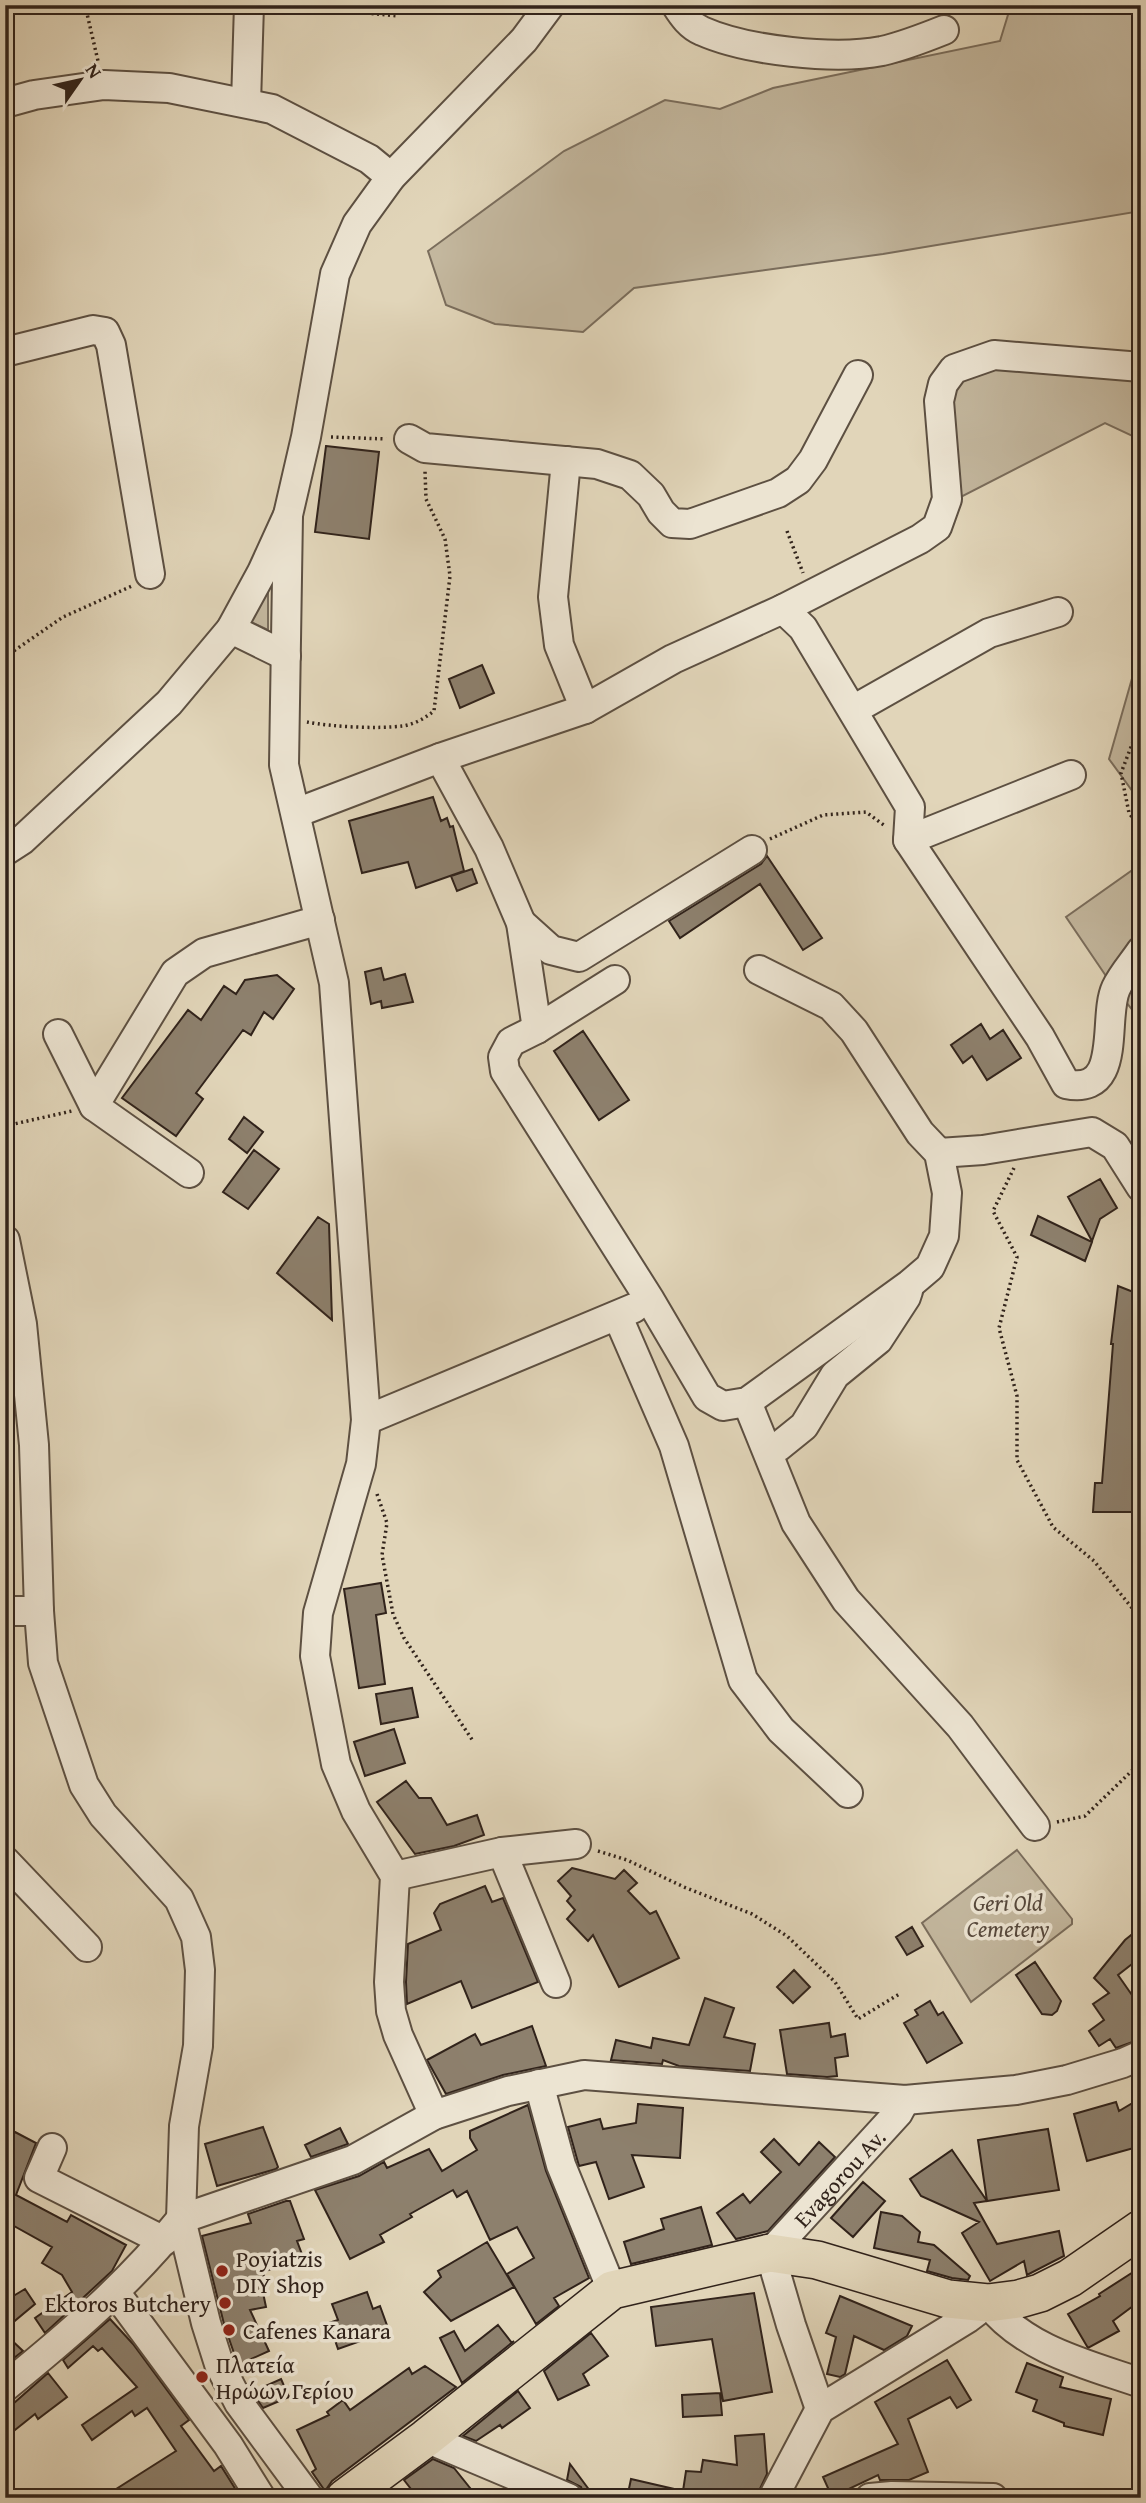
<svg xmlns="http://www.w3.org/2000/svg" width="1146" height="2503" viewBox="0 0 1146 2503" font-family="'Gentium Book Plus',serif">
  <rect width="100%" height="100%" fill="#e1d5b9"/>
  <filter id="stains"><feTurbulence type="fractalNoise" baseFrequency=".00286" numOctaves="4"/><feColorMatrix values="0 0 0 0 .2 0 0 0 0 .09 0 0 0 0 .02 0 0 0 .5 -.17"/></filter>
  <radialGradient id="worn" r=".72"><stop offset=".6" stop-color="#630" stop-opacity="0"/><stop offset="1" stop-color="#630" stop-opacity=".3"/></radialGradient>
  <!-- green -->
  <path fill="#c3b79e" stroke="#7a6d5c" stroke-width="2" d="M 1011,5 L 1141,5 L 1141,211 L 883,254 L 634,288 L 583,332 L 495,324 L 446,305 L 428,251 L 564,151 L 665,100 L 720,109 L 773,88 L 1000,41 Z
    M 985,348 L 1141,358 L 1141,440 L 1105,423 L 955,500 L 943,380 Z
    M 268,572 L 268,630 L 249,621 Z
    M 1141,647 L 1141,803 L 1109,759 Z
    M 1141,864 L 1141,1021 L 1108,979 L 1066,917 Z
    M 1017,1850 L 1072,1919 L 1072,1924 L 971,2002 L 922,1923 Z"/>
  <!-- building -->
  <path fill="#8d806d" stroke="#31231b" stroke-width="2" d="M 326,446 L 379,452 L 369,539 L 315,532 Z
    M 482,665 L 494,693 L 460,708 L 449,679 Z
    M 433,797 L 441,821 L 447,818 L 450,827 L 453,826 L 464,871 L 416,888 L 408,862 L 362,873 L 349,821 Z
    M 767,856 L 822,938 L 803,950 L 760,884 L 680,938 L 669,921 L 761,864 Z
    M 472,869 L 477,883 L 457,891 L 451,876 Z
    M 381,968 L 384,980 L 405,974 L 413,1002 L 382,1008 L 381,1001 L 371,1004 L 365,972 Z
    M 277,975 L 294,989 L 273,1019 L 264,1012 L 251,1035 L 243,1030 L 196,1093 L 203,1099 L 176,1136 L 122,1098 L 188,1010 L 201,1020 L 224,986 L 236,994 L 245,980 Z
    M 981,1024 L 990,1039 L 1003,1030 L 1021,1058 L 987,1080 L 972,1056 L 963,1063 L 951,1045 Z
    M 583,1031 L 629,1100 L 599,1120 L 554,1051 Z
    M 244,1117 L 263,1132 L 247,1153 L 229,1139 Z
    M 254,1150 L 279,1169 L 248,1209 L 223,1192 Z
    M 1100,1179 L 1117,1208 L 1100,1219 L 1092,1241 L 1068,1197 Z
    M 1038,1216 L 1092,1242 L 1085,1261 L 1031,1235 Z
    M 318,1217 L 329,1224 L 332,1320 L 277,1273 Z
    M 1118,1286 L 1141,1295 L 1141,1512 L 1093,1512 L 1095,1483 L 1102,1483 L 1113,1344 L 1111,1344 Z
    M 381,1583 L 386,1613 L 376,1615 L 385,1684 L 359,1688 L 344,1589 Z
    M 412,1688 L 418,1717 L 381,1724 L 376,1694 Z
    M 394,1729 L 405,1763 L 365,1776 L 354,1742 Z
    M 406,1781 L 419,1798 L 431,1798 L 447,1825 L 477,1815 L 484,1835 L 454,1846 L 415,1854 L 377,1802 Z
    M 572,1868 L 615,1879 L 624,1870 L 637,1883 L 628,1891 L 650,1914 L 656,1911 L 679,1958 L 619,1987 L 593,1935 L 588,1941 L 567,1919 L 575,1910 L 567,1901 L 571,1896 L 558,1881 Z
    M 485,1886 L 492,1902 L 503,1898 L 538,1982 L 472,2008 L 461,1981 L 407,2004 L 406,1982 L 408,1944 L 441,1930 L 434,1913 L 440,1904 Z
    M 912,1927 L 923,1946 L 907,1955 L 896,1937 Z
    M 1141,1927 L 1141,1957 L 1118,1975 L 1141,2008 L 1141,2039 L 1116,2048 L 1110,2039 L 1099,2046 L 1089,2031 L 1104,2020 L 1093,2004 L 1109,1993 L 1094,1978 L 1125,1940 Z
    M 1035,1962 L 1061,2001 L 1057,2011 L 1052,2015 L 1042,2014 L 1016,1975 Z
    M 794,1970 L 810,1987 L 793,2003 L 777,1987 Z
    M 705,1998 L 734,2008 L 724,2037 L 755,2044 L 750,2071 L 679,2066 L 663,2060 L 662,2064 L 611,2060 L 616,2040 L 651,2048 L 653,2038 L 689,2045 Z
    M 930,2001 L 938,2015 L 943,2012 L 962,2043 L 927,2063 L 904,2023 L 918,2015 L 915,2010 Z
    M 829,2023 L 831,2037 L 845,2034 L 848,2056 L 835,2058 L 837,2076 L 827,2077 L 787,2074 L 780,2030 Z
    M 532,2026 L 546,2066 L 503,2075 L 446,2094 L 427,2060 L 475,2034 L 481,2045 Z
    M 1141,2098 L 1141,2146 L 1087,2161 L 1074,2114 L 1116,2102 L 1119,2111 Z
    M 638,2104 L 683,2108 L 680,2158 L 632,2155 L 644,2187 L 609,2199 L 596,2162 L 579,2166 L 568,2127 L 600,2119 L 603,2129 L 636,2123 Z
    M 528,2105 L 546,2171 L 589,2278 L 554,2298 L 559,2306 L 536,2324 L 507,2274 L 534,2258 L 517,2227 L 490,2240 L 467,2191 L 457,2197 L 453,2190 L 410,2214 L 412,2217 L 380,2235 L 384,2242 L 350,2259 L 315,2190 L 359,2176 L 384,2162 L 387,2168 L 429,2149 L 442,2171 L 477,2150 L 470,2138 L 470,2131 Z
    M 263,2127 L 278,2167 L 276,2169 L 217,2186 L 205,2144 Z
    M 340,2128 L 348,2144 L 311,2157 L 305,2145 Z
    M 1048,2129 L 1059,2190 L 987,2201 L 978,2140 Z
    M 15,2132 L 36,2143 L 16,2195 L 67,2222 L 71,2215 L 126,2245 L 112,2271 L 45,2333 L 35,2318 L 72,2292 L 62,2275 L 42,2263 L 52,2247 L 5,2221 L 5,2150 Z
    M 774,2139 L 799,2165 L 819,2142 L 835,2157 L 768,2231 L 736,2239 L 717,2213 L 743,2194 L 750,2203 L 781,2172 L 761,2152 Z
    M 952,2150 L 987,2201 L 974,2203 L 997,2244 L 1059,2231 L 1064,2256 L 1027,2275 L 1024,2261 L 990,2281 L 962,2233 L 979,2222 L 921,2196 L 910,2179 Z
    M 863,2182 L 885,2201 L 853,2237 L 831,2218 Z
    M 286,2201 L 290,2201 L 304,2239 L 297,2241 L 303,2257 L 263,2272 L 267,2286 L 262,2288 L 266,2307 L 250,2310 L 269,2351 L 238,2365 L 224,2324 L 202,2236 L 251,2223 L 248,2214 Z
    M 701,2207 L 712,2245 L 631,2264 L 624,2242 L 664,2229 L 661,2219 Z
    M 881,2212 L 902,2216 L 920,2232 L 918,2242 L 934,2245 L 970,2276 L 968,2280 L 952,2278 L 927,2271 L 930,2260 L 874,2248 Z
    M 487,2242 L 514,2287 L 451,2321 L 424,2292 L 441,2277 L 438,2271 Z
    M 1141,2267 L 1141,2300 L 1113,2321 L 1119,2331 L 1088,2348 L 1068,2314 L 1100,2296 L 1099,2294 Z
    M 25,2289 L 35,2304 L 5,2329 L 5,2301 Z
    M 367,2292 L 373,2309 L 380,2306 L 389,2331 L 338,2349 L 329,2323 L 338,2320 L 332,2304 Z
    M 754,2293 L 772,2392 L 723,2401 L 712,2339 L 656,2346 L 651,2307 Z
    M 840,2296 L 912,2326 L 907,2336 L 884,2350 L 854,2336 L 845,2374 L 840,2377 L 827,2374 L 836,2337 L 826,2333 Z
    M 110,2319 L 133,2344 L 189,2420 L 181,2426 L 214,2471 L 221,2466 L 241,2498 L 102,2498 L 176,2451 L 147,2408 L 135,2416 L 132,2411 L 92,2440 L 82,2425 L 137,2387 L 102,2348 L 98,2351 L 93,2346 L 68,2368 L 63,2360 Z
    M 498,2325 L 512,2343 L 514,2341 L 462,2383 L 440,2338 L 454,2331 L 465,2351 Z
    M 591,2333 L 608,2356 L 583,2374 L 589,2385 L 558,2400 L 544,2371 Z
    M 5,2334 L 23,2351 L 5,2365 Z
    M 947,2360 L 971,2400 L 957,2408 L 950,2397 L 908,2419 L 928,2472 L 909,2480 L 880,2480 L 878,2475 L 832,2497 L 823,2477 L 898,2444 L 875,2402 Z
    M 1027,2363 L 1063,2377 L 1060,2387 L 1111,2399 L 1103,2435 L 1064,2426 L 1064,2423 L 1033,2411 L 1037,2400 L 1016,2392 Z
    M 425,2366 L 456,2387 L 332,2481 L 325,2491 L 312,2472 L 316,2469 L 297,2430 L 329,2415 L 327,2412 L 343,2400 L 350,2410 L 409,2368 L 412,2374 Z
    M 48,2373 L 67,2397 L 38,2419 L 35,2414 L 5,2438 L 5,2411 Z
    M 281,2379 L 289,2397 L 263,2408 L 252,2392 Z
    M 518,2391 L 530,2408 L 502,2428 L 500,2425 L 476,2441 L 463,2436 Z
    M 720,2393 L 722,2415 L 683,2417 L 682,2395 Z
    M 764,2434 L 767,2474 L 757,2495 L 714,2498 L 627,2498 L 631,2479 L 683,2491 L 686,2471 L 701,2472 L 703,2460 L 737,2465 L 735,2436 Z
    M 433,2459 L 454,2468 L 478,2498 L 418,2498 L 404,2480 Z
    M 570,2464 L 593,2495 L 583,2493 L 581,2487 L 567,2480 Z"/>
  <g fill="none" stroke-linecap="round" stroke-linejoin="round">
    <defs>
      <g id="minor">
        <path d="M 676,5 C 683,16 690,26 702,31 C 747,51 835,60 882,51 C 904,46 924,38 944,30"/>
        <path d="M 5,103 L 34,95 L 104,85 L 169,88 L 272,109 L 369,159 L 391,177"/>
        <path d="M 246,103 L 249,5"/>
        <path d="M 5,352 L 93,330 L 105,332 L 111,345 L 150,574"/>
        <path d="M 409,439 L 425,448 L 597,464 L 630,475 L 651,495 L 661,512 L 672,523 L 690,524 L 778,493 L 798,480 L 813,460 L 858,375"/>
        <path d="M 566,461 L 553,597 L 559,645 L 585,709"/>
        <path d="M 288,515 L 284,765 L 334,983 L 366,1420 L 361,1464 L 318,1613 L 315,1656 L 336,1764 L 356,1811 L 395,1876 L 389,1982 L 391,2011 L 398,2035 L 434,2115"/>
        <path d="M 783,609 L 803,628 L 910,807 L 908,840 L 1040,1037 L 1066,1084 C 1124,1096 1102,1018 1116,988 C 1122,975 1133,963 1141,951"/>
        <path d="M 231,629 L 286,656"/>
        <path d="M 853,710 L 989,633 L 1058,612"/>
        <path d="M 440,758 L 489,848 L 521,923 L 537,1029"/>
        <path d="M 296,813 L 440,758 L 585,709 L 673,659 L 783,609 L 920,539 L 937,527 L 947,499 L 939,401 L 943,384 L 954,369 L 994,355 L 1141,367"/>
        <path d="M 908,840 L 1071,775"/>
        <path d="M 5,851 L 22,840 L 169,703 L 231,629 L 262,572 L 288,515 L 306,437 L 335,274 L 357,224 L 391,177 L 524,40 L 550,5"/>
        <path d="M 521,923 L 551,950 L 579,957 L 752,850"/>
        <path d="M 615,980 L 537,1029 L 511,1042 L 503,1057 L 505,1071 L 650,1300 L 707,1397 L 723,1406 L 747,1402 L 910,1284 L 930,1267 L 944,1236 L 947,1193 L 939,1153 L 920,1133 L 854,1031 L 831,1006 L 759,970"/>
        <path d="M 58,1034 L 94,1106"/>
        <path d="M 939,1153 L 983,1150 L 1092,1132 L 1115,1146 L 1141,1187"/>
        <path d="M 189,1173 L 94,1106 L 175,973 L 204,953 L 320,920"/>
        <path d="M 5,1240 L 22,1324 L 34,1445 L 39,1611 L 43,1663 L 84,1785 L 103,1815 L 179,1899 L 196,1937 L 200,1970 L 198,2046 L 184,2126 L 181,2219 L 206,2323 L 219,2364 L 239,2403 L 309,2498"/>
        <path d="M 618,1317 L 674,1446 L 743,1680 L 781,1730 L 848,1793"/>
        <path d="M 747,1402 L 796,1523 L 846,1600 L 960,1726 L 1035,1826"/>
        <path d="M 366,1420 L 634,1308"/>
        <path d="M 778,1447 L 804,1426 L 835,1375 L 878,1340 L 906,1297 L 908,1291"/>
        <path d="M 5,1611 L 39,1611"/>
        <path d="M 502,1852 L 556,1983"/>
        <path d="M 5,1861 L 87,1947"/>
        <path d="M 395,1876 L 502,1852 L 576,1844"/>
        <path d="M 539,2084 L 561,2165 L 612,2290"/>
        <path d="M 52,2148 L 39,2178 L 164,2241"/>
        <path d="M 181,2219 L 353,2160 L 434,2115 L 508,2091 L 584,2075 L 905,2100 L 1016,2090 L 1067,2080 L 1123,2063 L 1141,2055"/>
        <path d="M 115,2292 L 228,2445 L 261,2498"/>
        <path d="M 5,2387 C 68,2336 130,2283 181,2219"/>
        <path id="s1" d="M 820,2409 L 791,2325 L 770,2253 L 898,2113 L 905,2100"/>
        <path d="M 426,2438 L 568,2498"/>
        <path d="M 773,2498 L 820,2409 L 968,2318 L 988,2303 C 1025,2350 1086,2364 1141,2383"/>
        <path d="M 870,2498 L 892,2496 L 993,2498"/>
      </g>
      <path id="major" d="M 345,2498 L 426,2438 L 612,2290 L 770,2253 L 817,2260 L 948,2299 L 988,2303 L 1019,2299 L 1040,2293 L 1070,2278 L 1141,2229"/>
    </defs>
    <!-- minor casing -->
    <use href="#minor" stroke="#5d5042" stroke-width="32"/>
    <!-- major casing -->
    <use href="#major" stroke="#31231b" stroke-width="40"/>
    <!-- path -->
    <path stroke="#31231b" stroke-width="3.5" stroke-dasharray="2 3.5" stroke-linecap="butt" d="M 85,5 L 98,61
      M 284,5 L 398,16
      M 331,437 L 386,439
      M 787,531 L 803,573
      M 5,657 L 63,617 L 132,586
      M 1141,721 L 1121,773 L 1129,813 L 1141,829
      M 307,722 C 332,727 379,729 403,726 C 415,724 425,718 434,711 L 450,576 L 445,539 L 426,499 L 425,471
      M 770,839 L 823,815 L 866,812 L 885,826
      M 5,1126 L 72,1111
      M 1014,1168 L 993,1211 L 1017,1257 L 999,1328 L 1017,1396 L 1017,1460 L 1053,1527 L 1094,1561 L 1141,1619
      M 377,1494 L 387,1523 L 382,1555 L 393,1614 L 404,1638 L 473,1741
      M 1057,1822 L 1085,1816 L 1141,1762
      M 598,1851 L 627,1860 L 684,1887 L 752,1914 L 787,1936 L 835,1982 L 858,2019 L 901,1993"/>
    <!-- minor -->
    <use href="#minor" stroke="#ece4d2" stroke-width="28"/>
    <!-- major -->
    <use href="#major" stroke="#e1d5b9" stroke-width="37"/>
  </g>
  <!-- markers -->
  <g fill="#8f2418" stroke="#ece4d2" stroke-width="2.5">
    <circle cx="222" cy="2271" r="7"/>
    <circle cx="225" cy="2303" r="7"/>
    <circle cx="229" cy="2330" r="7"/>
    <circle cx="202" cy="2377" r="7"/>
  </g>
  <g text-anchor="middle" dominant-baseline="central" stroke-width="7" stroke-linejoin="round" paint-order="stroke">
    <!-- park labels -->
    <g font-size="23" font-style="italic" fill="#56483c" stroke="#ece4d2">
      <text x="1008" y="1902">Geri Old<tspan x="1008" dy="26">Cemetery</tspan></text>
    </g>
    <!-- street labels -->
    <g font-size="23" fill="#31231b" stroke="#ece4d2">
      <text stroke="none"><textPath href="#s1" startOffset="266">Evagorou Av.</textPath></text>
    </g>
    <!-- poi labels -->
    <g font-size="23" fill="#31231b" stroke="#ece4d2" text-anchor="start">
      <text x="236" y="2258">Poyiatzis<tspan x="236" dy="26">DIY Shop</tspan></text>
      <text x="211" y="2303" text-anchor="end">Ektoros Butchery</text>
      <text x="243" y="2330">Cafenes Kanara</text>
      <text x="216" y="2364">Πλατεία<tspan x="216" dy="26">Ηρώων Γερίου</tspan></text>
    </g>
  </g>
  <!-- margin -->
  <rect width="1146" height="2503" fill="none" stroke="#e1d5b9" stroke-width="28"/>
  <rect x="7" y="7" width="1132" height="2489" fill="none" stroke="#31231b" stroke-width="3.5"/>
  <rect x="14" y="14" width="1118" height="2475" fill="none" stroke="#31231b" stroke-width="2"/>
  <!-- north arrow -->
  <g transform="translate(80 80) rotate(56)" stroke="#ece4d2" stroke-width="5" paint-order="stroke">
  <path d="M0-5L12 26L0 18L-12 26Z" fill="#31231b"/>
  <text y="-10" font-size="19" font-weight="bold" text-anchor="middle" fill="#31231b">N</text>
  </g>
  <rect width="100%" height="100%" filter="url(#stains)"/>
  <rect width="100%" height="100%" fill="url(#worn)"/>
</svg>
